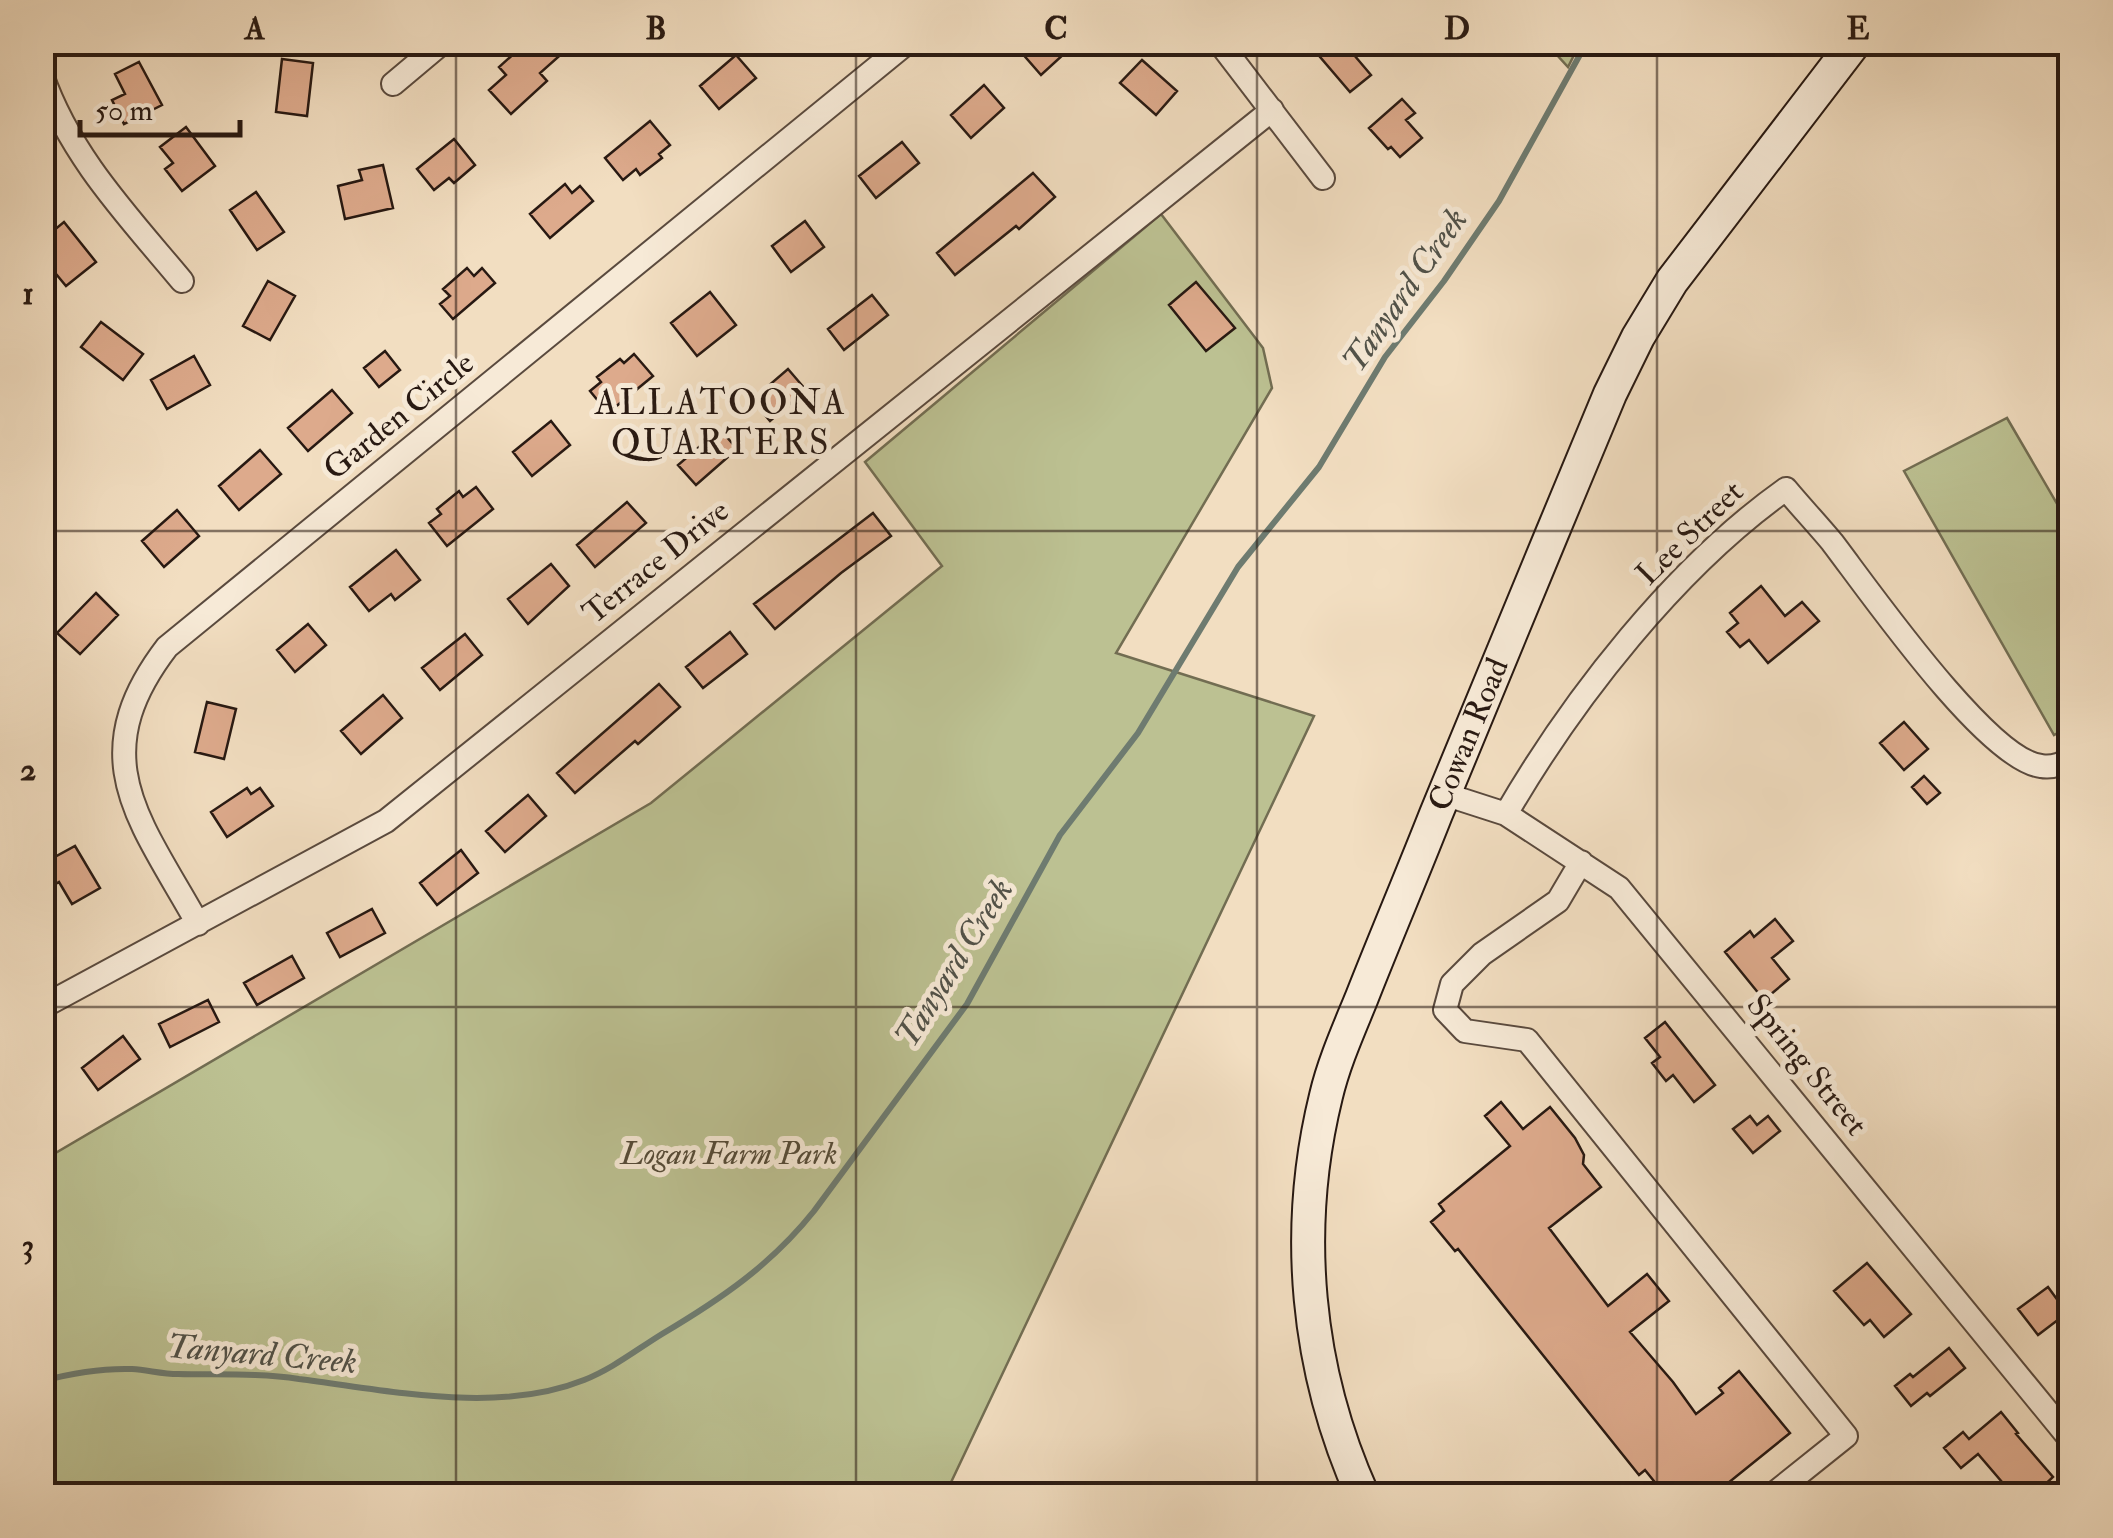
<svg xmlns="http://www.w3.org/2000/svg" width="2113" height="1538" viewBox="0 0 2113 1538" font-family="'IM FELL Double Pica',serif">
  <rect width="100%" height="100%" fill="#f2dec1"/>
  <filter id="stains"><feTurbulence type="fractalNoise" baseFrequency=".002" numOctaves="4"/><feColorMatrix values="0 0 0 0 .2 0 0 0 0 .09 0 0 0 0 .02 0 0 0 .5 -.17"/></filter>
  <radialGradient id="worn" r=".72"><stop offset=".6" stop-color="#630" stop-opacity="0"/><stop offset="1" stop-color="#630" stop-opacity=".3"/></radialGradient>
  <!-- green -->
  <path fill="#bcc192" stroke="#726d52" stroke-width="2.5" d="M 1546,43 L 1580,43 L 1568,67 Z
    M 1161,214 L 1263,348 L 1272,388 L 1116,653 L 1314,716 L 945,1495 L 43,1495 L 42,1161 L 651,803 L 942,566 L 865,462 Z
    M 2007,418 L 2070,526 L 2070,726 L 2054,735 L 1904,471 Z"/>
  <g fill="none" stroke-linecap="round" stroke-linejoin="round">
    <!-- stream -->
    <path stroke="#6e7b70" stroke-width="6" d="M 42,1381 C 72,1373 101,1368 132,1369 C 148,1370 162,1374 178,1374 C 218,1375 259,1373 299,1379 C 388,1390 497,1415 584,1380 C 612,1369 636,1350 662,1334 C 721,1299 771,1265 814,1211 L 967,1004 L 1060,835 L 1138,733 L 1238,567 L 1319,467 L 1385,357 L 1444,281 L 1499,201 L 1587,42"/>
  </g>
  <!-- building -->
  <path fill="#ddaa8c" stroke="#281912" stroke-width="2.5" d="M 527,42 L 575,42 L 540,73 L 547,81 L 511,114 L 489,90 L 506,75 L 499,67 Z
    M 1031,42 L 1077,42 L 1041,75 L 1021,52 Z
    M 1324,42 L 1343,42 L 1371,75 L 1350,92 L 1315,51 Z
    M 736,55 L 756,78 L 719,109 L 700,86 Z
    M 282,59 L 313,63 L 307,116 L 276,112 Z
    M 1142,60 L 1177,91 L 1156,115 L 1120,83 Z
    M 139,62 L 162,105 L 124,124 L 112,100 L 125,94 L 115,74 Z
    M 984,85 L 1004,108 L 971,138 L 951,115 Z
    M 1402,99 L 1415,113 L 1406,120 L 1422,138 L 1400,157 L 1391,147 L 1388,149 L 1369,128 Z
    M 650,121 L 670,145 L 659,154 L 662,158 L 640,175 L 636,169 L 623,180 L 605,158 Z
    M 186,127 L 215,166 L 182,191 L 165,169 L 173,163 L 160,147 Z
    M 454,139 L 475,165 L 454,183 L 449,178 L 434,190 L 417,169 Z
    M 902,142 L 919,163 L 876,198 L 859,176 Z
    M 383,165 L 393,208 L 345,219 L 338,186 L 362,180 L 359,170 Z
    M 1033,173 L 1055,197 L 1019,229 L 1016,226 L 955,275 L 937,253 Z
    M 565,184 L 572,193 L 580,186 L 593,201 L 550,238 L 530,214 Z
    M 256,192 L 284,232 L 257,250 L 230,210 Z
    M 805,221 L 824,247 L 791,272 L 772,246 Z
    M 64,222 L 96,262 L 66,286 L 42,257 L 42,240 Z
    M 467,268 L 474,276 L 482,268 L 495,283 L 453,319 L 440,304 L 450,296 L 443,289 Z
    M 268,281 L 295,296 L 270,340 L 243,326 Z
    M 1196,282 L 1235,328 L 1206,351 L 1169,305 Z
    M 710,292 L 736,325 L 697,356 L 671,323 Z
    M 872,295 L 888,315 L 844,350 L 828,329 Z
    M 101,322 L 143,354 L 123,380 L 81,347 Z
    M 385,351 L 400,370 L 379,387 L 364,368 Z
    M 634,354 L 653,376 L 608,413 L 590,391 L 601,382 L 597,377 L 620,359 L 624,363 Z
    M 194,356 L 210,385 L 167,409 L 151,380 Z
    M 788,369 L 806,390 L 770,421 L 752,400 Z
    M 332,390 L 352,413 L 308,451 L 288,428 Z
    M 551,421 L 570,445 L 532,476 L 513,452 Z
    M 720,429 L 737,449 L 696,485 L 678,465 Z
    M 260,450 L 281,474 L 239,510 L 219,486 Z
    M 476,487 L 493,509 L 447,546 L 429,523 L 441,514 L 437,509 L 459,491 L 463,497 Z
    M 627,502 L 646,523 L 595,567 L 577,545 Z
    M 177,510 L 199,536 L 164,567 L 142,541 Z
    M 873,513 L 891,536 L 841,573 L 775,629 L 754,604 Z
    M 396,550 L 420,580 L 395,600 L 391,594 L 369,611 L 350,587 Z
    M 551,564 L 569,586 L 528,624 L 508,599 Z
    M 1761,586 L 1785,616 L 1802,602 L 1819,621 L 1768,663 L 1749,640 L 1740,647 L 1727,632 L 1738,623 L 1730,613 Z
    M 96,593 L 118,615 L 80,654 L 57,633 Z
    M 308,624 L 326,645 L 295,672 L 277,650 Z
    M 730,632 L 747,654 L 703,688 L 686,667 Z
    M 465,634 L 482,655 L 440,690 L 422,668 Z
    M 659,684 L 680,707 L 638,744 L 635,741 L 575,793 L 557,773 Z
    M 383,695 L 402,718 L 361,754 L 341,731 Z
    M 207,702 L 236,709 L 224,759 L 195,752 Z
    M 1904,722 L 1928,749 L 1904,770 L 1880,743 Z
    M 1924,776 L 1940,793 L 1927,804 L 1912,787 Z
    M 247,788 L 251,794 L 260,788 L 273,806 L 227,837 L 211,812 Z
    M 528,795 L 546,816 L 505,852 L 486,831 Z
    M 75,846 L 100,888 L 72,904 L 59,882 L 42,892 L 42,864 Z
    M 461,850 L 478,873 L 437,905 L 420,883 Z
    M 372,909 L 385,933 L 340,957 L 327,933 Z
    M 1775,919 L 1793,941 L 1772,958 L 1789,979 L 1764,1000 L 1725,952 L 1750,931 L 1754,937 Z
    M 292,956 L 304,978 L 257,1005 L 244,983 Z
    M 208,1000 L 219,1022 L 170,1047 L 159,1024 Z
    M 1665,1022 L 1715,1085 L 1694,1102 L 1673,1075 L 1666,1081 L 1652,1063 L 1660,1057 L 1645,1038 Z
    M 123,1036 L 140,1059 L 98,1090 L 82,1068 Z
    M 1501,1102 L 1523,1129 L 1550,1107 L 1575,1138 L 1584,1155 L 1583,1164 L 1601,1187 L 1549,1228 L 1608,1306 L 1647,1274 L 1669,1301 L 1630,1332 L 1673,1382 L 1696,1414 L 1723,1393 L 1719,1388 L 1739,1371 L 1790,1433 L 1712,1496 L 1666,1496 L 1645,1470 L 1639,1475 L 1458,1249 L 1455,1251 L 1431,1222 L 1444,1211 L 1439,1204 L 1510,1146 L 1485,1116 Z
    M 1750,1116 L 1757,1125 L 1768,1116 L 1780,1131 L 1753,1153 L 1733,1129 Z
    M 1867,1263 L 1911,1314 L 1884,1337 L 1870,1320 L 1864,1325 L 1834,1291 Z
    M 2048,1287 L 2067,1313 L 2038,1335 L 2018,1309 Z
    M 1949,1348 L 1965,1368 L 1930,1396 L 1927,1393 L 1911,1406 L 1895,1386 L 1910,1374 L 1913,1377 Z
    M 2001,1412 L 2018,1433 L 2016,1434 L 2053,1477 L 2033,1496 L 2014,1496 L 1978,1454 L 1961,1468 L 1944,1448 L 1963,1432 L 1969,1439 Z"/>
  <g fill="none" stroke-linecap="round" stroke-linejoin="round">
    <defs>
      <path id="street" d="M 1219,42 L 1323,178
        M 42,75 C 70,156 128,216 182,281
        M 393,84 L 443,42
        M 1444,794 L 1506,814 L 1619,888 L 2070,1439
        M 1506,814 C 1574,697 1676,567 1786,489 C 1801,507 1817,524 1832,542 C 1868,589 1987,760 2041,766 C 2051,768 2062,764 2070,759
        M 1581,862 L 1558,901 L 1482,954 L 1452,984 L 1445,1010 L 1465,1031 L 1527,1040 L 1846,1436 L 1771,1496
        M 198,924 C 140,820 82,758 167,647 L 908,42
        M 42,1007 L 386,821 L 1272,110"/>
      <g id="secondary">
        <path id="s1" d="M 1363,1496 C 1306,1370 1293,1230 1326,1096 C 1334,1062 1349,1029 1362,997 C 1386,936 1412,875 1436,814 C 1493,674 1552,534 1610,394 L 1638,337 L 1672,281 L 1855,42"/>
      </g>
    </defs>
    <!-- street casing -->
    <use href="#street" stroke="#5a4a3e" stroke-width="26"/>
    <!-- secondary casing -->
    <use href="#secondary" stroke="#281912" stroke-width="36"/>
    <!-- street -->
    <use href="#street" stroke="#f7ead7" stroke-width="22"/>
    <!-- secondary -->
    <use href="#secondary" stroke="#f7ead7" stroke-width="32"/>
  </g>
  <!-- grid -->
  <path fill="none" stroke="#281912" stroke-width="2.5" stroke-opacity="0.55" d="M 456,42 L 456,1496M 856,42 L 856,1496M 1257,42 L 1257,1496M 1657,42 L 1657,1496M 42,531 L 2070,531M 42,1007 L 2070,1007"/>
  <g text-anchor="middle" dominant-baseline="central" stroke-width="10" stroke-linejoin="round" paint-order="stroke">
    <!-- street labels -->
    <g font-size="32" fill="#281912" stroke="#f7ead7">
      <text transform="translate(399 416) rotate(-39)">Garden Circle</text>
      <text transform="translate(1690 533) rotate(-44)">Lee Street</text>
      <text transform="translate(656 562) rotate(-39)">Terrace Drive</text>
      <text stroke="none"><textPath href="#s1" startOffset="798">Cowan Road</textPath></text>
      <text transform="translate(1807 1065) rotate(51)">Spring Street</text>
    </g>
    <!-- park labels -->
    <g font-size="32" font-style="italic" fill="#544b38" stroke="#f7ead7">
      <text x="729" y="1154">Logan Farm Park</text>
    </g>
    <!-- water labels -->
    <g font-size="35" font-style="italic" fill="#515249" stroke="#f7ead7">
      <text transform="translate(1405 290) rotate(-55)">Tanyard Creek</text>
      <text transform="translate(954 963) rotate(-58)">Tanyard Creek</text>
      <text transform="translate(262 1354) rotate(5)">Tanyard Creek</text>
    </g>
    <!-- neighbourhood labels -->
    <g font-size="35" letter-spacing="2.5" fill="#281912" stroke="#f7ead7">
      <text x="721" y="403">ALLATOONA<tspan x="721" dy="40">QUARTERS</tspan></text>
    </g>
  </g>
  <!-- margin -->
  <rect width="2113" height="1538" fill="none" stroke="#f2dec1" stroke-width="110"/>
  <!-- scale -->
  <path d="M80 120v15h160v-15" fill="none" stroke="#281912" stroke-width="5"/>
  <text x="95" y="120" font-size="30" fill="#281912" stroke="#f7ead7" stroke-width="8" paint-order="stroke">50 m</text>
  <rect x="55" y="55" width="2003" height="1428" fill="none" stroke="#281912" stroke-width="4"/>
  <g font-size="32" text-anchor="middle" font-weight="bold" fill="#281912">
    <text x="255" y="39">A</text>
    <text x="656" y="39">B</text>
    <text x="1056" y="39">C</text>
    <text x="1457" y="39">D</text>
    <text x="1858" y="39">E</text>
    <text x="28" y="304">1</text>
    <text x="28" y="780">2</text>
    <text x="28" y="1256">3</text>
  </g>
  <rect width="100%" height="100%" filter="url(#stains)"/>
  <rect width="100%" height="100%" fill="url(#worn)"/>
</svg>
